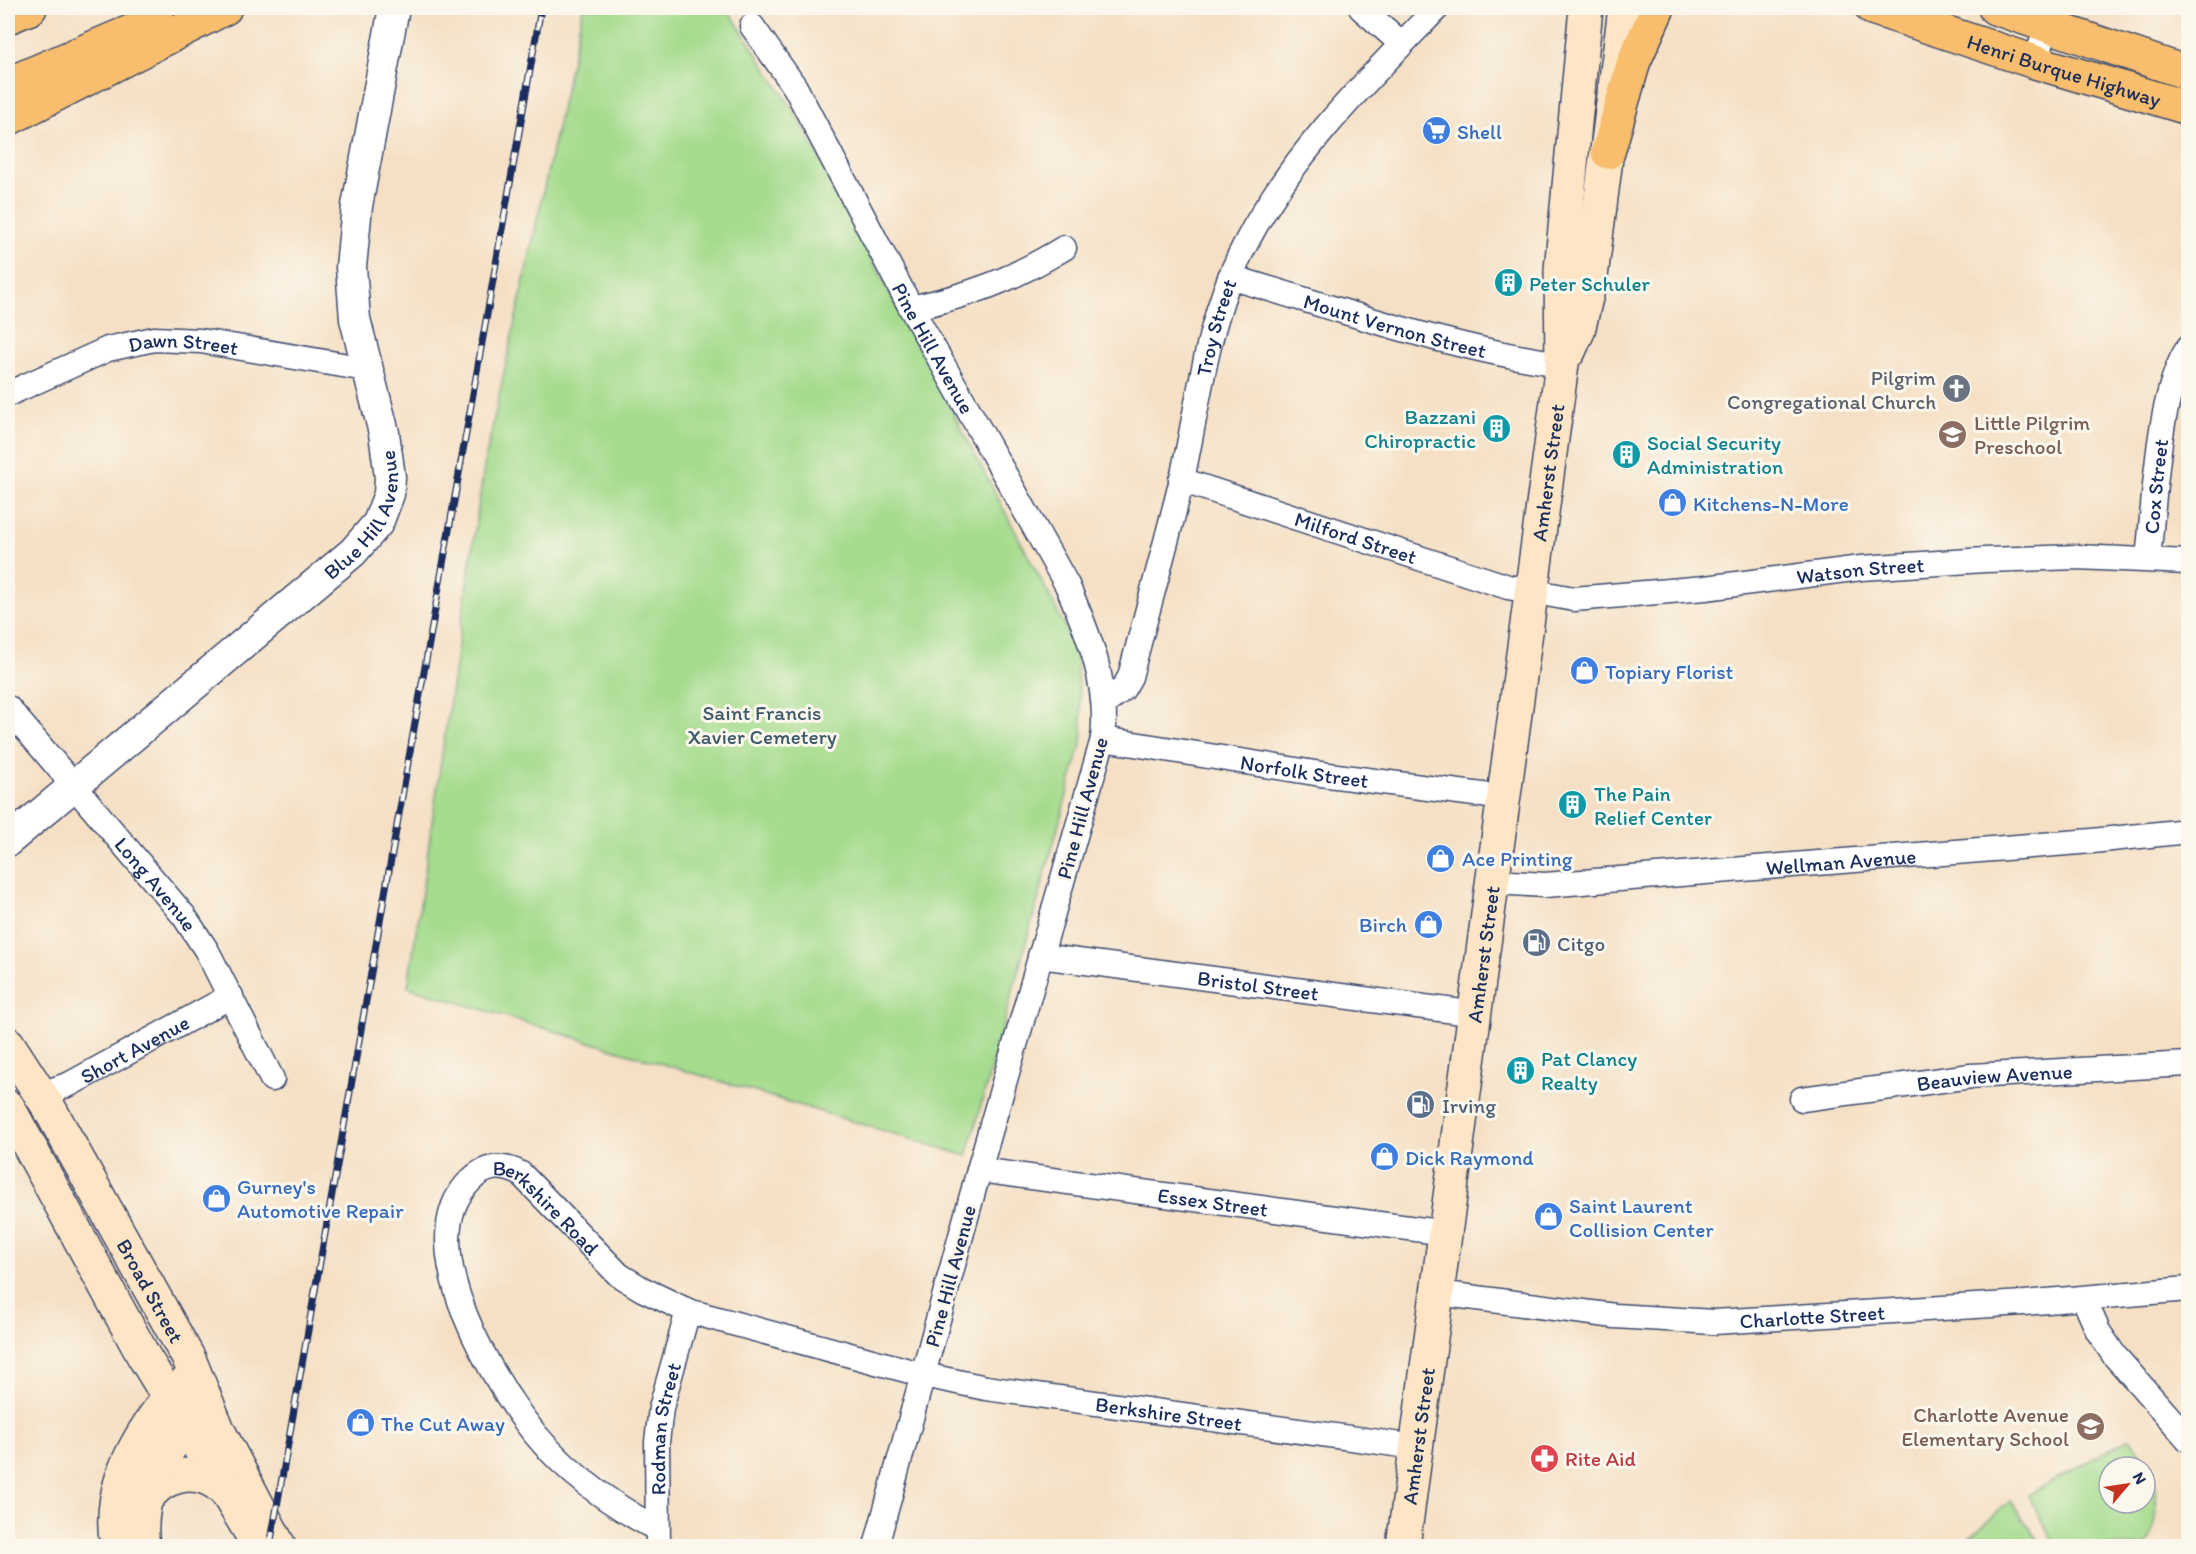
<svg xmlns="http://www.w3.org/2000/svg" width="2196" height="1554" viewBox="0 0 2196 1554" font-family="Itim,sans-serif">
  <rect width="100%" height="100%" fill="#fbf7ec"/>
  <filter id="ink" filterUnits="userSpaceOnUse"><feTurbulence type="fractalNoise" baseFrequency=".0167" numOctaves="2"/><feDisplacementMap in="SourceGraphic" scale="12" xChannelSelector="R" yChannelSelector="G"/><feConvolveMatrix kernelMatrix="1 2 1 2 8 2 1 2 1" color-interpolation-filters="sRGB"/></filter>
  <filter id="wash" filterUnits="userSpaceOnUse"><feTurbulence type="fractalNoise" baseFrequency=".008" numOctaves="4" result="noise"/><feDisplacementMap in="SourceGraphic" scale="24" xChannelSelector="R" yChannelSelector="G"/><feGaussianBlur stdDeviation="1.35" result="paint"/><feColorMatrix in="noise" values="0 0 0 0 0 0 0 0 0 0 0 0 0 0 0 0 0 1.4 0 .05"/><feComposite in="paint" operator="in"/></filter>
  <g filter="url(#wash)">
    <rect width="100%" height="100%" fill="#f5e0c5"/>
    <!-- green -->
    <path fill="#a4db8c" stroke="#608575" stroke-width="1.5" fill-rule="evenodd" d="M 583,8 L 727,8 L 797,116 L 1075,645 L 1083,737 L 967,1156 L 408,987 L 485,461 Z
      M 2130,1438 C 2137,1448 2147,1460 2151,1471 C 2159,1495 2158,1524 2146,1546 L 2056,1546 L 2028,1495 ZM 2109,1467 L 2145,1467 L 2145,1503 L 2109,1503 Z
      M 2010,1501 L 2043,1546 L 1960,1546 Z"/>
  </g>
  <g filter="url(#ink)">
    <g fill="none" stroke-linecap="round" stroke-linejoin="round">
      <defs>
        <g id="minor">
          <path d="M 1361,8 L 1402,44"/>
          <path id="s1" d="M 752,26 L 795,87 L 911,308 L 1067,585 C 1089,635 1109,684 1103,739 L 979,1170 L 876,1546"/>
          <path d="M 2035,62 L 2054,8"/>
          <path id="s2" d="M 1230,277 C 1336,308 1453,350 1562,364"/>
          <path d="M 911,308 C 972,295 1011,280 1064,248"/>
          <path id="s3" d="M 8,394 L 108,349 L 154,339 L 201,341 L 366,369"/>
          <path id="s4" d="M 1181,480 L 1508,587 L 1574,599 L 1705,588 L 1861,568 L 1985,560 L 2077,557 L 2188,562"/>
          <path id="s5" d="M 2148,558 C 2155,500 2157,396 2188,348"/>
          <path id="s6" d="M 1104,704 L 1123,689 L 1130,677 C 1147,611 1166,545 1182,479 C 1199,402 1207,318 1244,247 C 1289,157 1368,79 1437,8"/>
          <path id="s7" d="M 8,708 L 184,916 L 207,951 L 272,1079"/>
          <path id="s8" d="M 1103,739 L 1321,774 L 1505,798"/>
          <path id="s9" d="M 1494,882 L 1545,885 L 2092,841 L 2188,831"/>
          <path id="s10" d="M 1040,956 L 1477,1014"/>
          <path id="s11" d="M 37,1088 L 50,1091 L 70,1084 L 231,996"/>
          <path id="s12" d="M 1802,1099 L 1971,1076 L 2188,1064"/>
          <path id="s13" d="M 979,1170 L 1446,1233"/>
          <path id="s14" d="M 1438,1293 L 1615,1316 L 1714,1322 L 2024,1303 L 2188,1289"/>
          <path d="M 2084,1299 L 2098,1331 L 2114,1355 L 2188,1439"/>
          <path id="s15" d="M 657,1529 C 606,1502 556,1465 522,1417 C 484,1364 411,1238 471,1180 C 486,1165 503,1164 521,1174 L 619,1275 L 642,1289 L 688,1311 L 924,1375 L 986,1388 L 1416,1447"/>
          <path id="s16" d="M 658,1546 L 657,1442 L 661,1408 L 688,1311"/>
        </g>
        <g id="tertiary">
          <path id="s17" d="M 8,841 L 353,552 L 378,523 L 389,494 L 390,477 L 384,433 L 355,319 L 351,267 L 357,206 L 394,8"/>
        </g>
        <g id="secondary">
          <path d="M 1569,351 L 1578,331 L 1591,277 L 1625,8"/>
          <path id="s18" d="M 8,1044 L 48,1106 L 189,1359 L 219,1432 L 279,1546"/>
          <path d="M 8,1107 L 143,1355 L 253,1536"/>
          <path d="M 144,1502 C 162,1474 196,1466 221,1487"/>
          <path d="M 117,1546 C 108,1497 127,1456 155,1416 C 164,1404 170,1392 183,1385"/>
          <path d="M 143,1546 C 135,1491 166,1452 196,1409"/>
          <path id="s19" d="M 1403,1546 L 1562,364 L 1561,270 L 1586,8"/>
        </g>
        <g id="primary">
          <path id="s20" d="M 1872,8 L 2035,62 L 2188,108"/>
          <path d="M 1995,8 L 2188,73"/>
          <path d="M 1608,152 L 1634,61 L 1658,8"/>
        </g>
        <path id="motorway" d="M 8,17 L 30,8
          M 8,84 L 158,20
          M 8,119 L 225,8"/>
      </defs>
      <!-- minor casing -->
      <use href="#minor" stroke="#3c4a6d" stroke-width="27"/>
      <!-- tertiary casing -->
      <use href="#tertiary" stroke="#3c4a6d" stroke-width="33"/>
      <!-- secondary casing -->
      <use href="#secondary" stroke="#3c4a6d" stroke-width="36"/>
      <!-- primary casing -->
      <use href="#primary" stroke="#3c4a6d" stroke-width="36"/>
      <!-- motorway casing -->
      <use href="#motorway" stroke="#3c4a6d" stroke-width="36"/>
      <!-- minor -->
      <use href="#minor" stroke="#fff" stroke-width="24"/>
      <!-- tertiary -->
      <use href="#tertiary" stroke="#fff" stroke-width="30"/>
      <!-- secondary -->
      <use href="#secondary" stroke="#fde5c5" stroke-width="33"/>
      <!-- primary -->
      <use href="#primary" stroke="#f9be6d" stroke-width="33"/>
      <!-- motorway -->
      <use href="#motorway" stroke="#f9be6d" stroke-width="33"/>
      <defs>
        <path id="rail" d="M 270,1546 L 541,8"/>
      </defs>
      <!-- rail casing -->
      <use href="#rail" stroke="#1b2f5e" stroke-width="7"/>
      <!-- rail -->
      <use href="#rail" stroke="#fbf7ec" stroke-width="4.5" stroke-dasharray="14" stroke-linecap="butt"/>
    </g>
  </g>
  <!-- icons -->
  <defs>
    <symbol id="supermarket-disc" viewBox="-11 -11 22 22"><circle r="9.5" fill="#3f7fe0" stroke="#fbf7ec"/><path d="M-6-5.5h2.5l.6 2H6L4.5 2H-2.5L-4.4-4H-6ZM-1.5 3.2a1.3 1.3 0 1 0 .1 0ZM3 3.2a1.3 1.3 0 1 0 .1 0Z" fill="#fff"/></symbol>
    <symbol id="building-disc" viewBox="-11 -11 22 22"><circle r="9.5" fill="#0f9aa8" stroke="#fbf7ec"/><path d="M-4-6H4V6H1V3H-1V6H-4ZM-2.5-4.3h1.7v1.8h-1.7ZM.8-4.3h1.7v1.8H.8ZM-2.5-1h1.7V.8h-1.7ZM.8-1h1.7V.8H.8Z" fill="#fff"/></symbol>
    <symbol id="church-disc" viewBox="-11 -11 22 22"><circle r="9.5" fill="#6b7280" stroke="#fbf7ec"/><path d="M-1.2-6h2.4v3.5h3.3v2.4h-3.3V6h-2.4V-.1h-3.3v-2.4h3.3Z" fill="#fff"/></symbol>
    <symbol id="school-disc" viewBox="-11 -11 22 22"><circle r="9.5" fill="#8d6e63" stroke="#fbf7ec"/><path d="M0-5L7-2L0 1L-7-2ZM-4 1L0 2.5L4 1V4Q0 6-4 4Z" fill="#fff"/></symbol>
    <symbol id="shop-disc" viewBox="-11 -11 22 22"><circle r="9.5" fill="#3f7fe0" stroke="#fbf7ec"/><path d="M-5-2.5h2.3a2.7 3.5 0 0 1 5.4 0H5L5.5 6h-11ZM-1.5-2.5h3a1.5 2.3 0 0 0-3 0Z" fill="#fff"/></symbol>
    <symbol id="fuel-disc" viewBox="-11 -11 22 22"><circle r="9.5" fill="#5c6f8a" stroke="#fbf7ec"/><path d="M-5.5-6h7V0h2V4h1.3V-2.5L3-4.5l.8-.8L6-3V5H2.5V1h-1V6h-7ZM-4.2-4.7v3.2H.2V-4.7Z" fill="#fff"/></symbol>
    <symbol id="pharmacy-disc" viewBox="-11 -11 22 22"><circle r="9.5" fill="#e0444e" stroke="#fbf7ec"/><path d="M-2-6h4v4h4v4h-4v4h-4v-4h-4v-4h4Z" fill="#fff"/></symbol>
  </defs>
  <g fill-rule="evenodd">
    <use href="#supermarket-disc" x="1420" y="114" width="33" height="33"/>
    <use href="#building-disc" x="1492" y="266" width="33" height="33"/>
    <use href="#church-disc" x="1940" y="372" width="33" height="33"/>
    <use href="#building-disc" x="1480" y="412" width="33" height="33"/>
    <use href="#school-disc" x="1936" y="418" width="33" height="33"/>
    <use href="#building-disc" x="1610" y="438" width="33" height="33"/>
    <use href="#shop-disc" x="1656" y="486" width="33" height="33"/>
    <use href="#shop-disc" x="1568" y="654" width="33" height="33"/>
    <use href="#building-disc" x="1556" y="788" width="33" height="33"/>
    <use href="#shop-disc" x="1424" y="842" width="33" height="33"/>
    <use href="#shop-disc" x="1412" y="908" width="33" height="33"/>
    <use href="#fuel-disc" x="1520" y="926" width="33" height="33"/>
    <use href="#building-disc" x="1504" y="1054" width="33" height="33"/>
    <use href="#fuel-disc" x="1404" y="1088" width="33" height="33"/>
    <use href="#shop-disc" x="1368" y="1140" width="33" height="33"/>
    <use href="#shop-disc" x="200" y="1182" width="33" height="33"/>
    <use href="#shop-disc" x="1532" y="1200" width="33" height="33"/>
    <use href="#shop-disc" x="344" y="1406" width="33" height="33"/>
    <use href="#school-disc" x="2074" y="1410" width="33" height="33"/>
    <use href="#pharmacy-disc" x="1528" y="1442" width="33" height="33"/>
  </g>
  <g text-anchor="middle" dominant-baseline="central" stroke-width="6" stroke-linejoin="round" paint-order="stroke">
    <!-- street labels -->
    <g font-size="21" fill="#1b2f5e" stroke="#fbf7ec">
      <text stroke="none"><textPath href="#s20" startOffset="202">Henri Burque Highway</textPath></text>
      <text stroke="none"><textPath href="#s2" startOffset="172">Mount Vernon Street</textPath></text>
      <text stroke="none"><textPath href="#s6" startOffset="398">Troy Street</textPath></text>
      <text stroke="none"><textPath href="#s3" startOffset="186">Dawn Street</textPath></text>
      <text stroke="none"><textPath href="#s1" startOffset="370">Pine Hill Avenue</textPath></text>
      <text stroke="none"><textPath href="#s19" startOffset="1083">Amherst Street</textPath></text>
      <text stroke="none"><textPath href="#s5" startOffset="72">Cox Street</textPath></text>
      <text stroke="none"><textPath href="#s17" startOffset="489">Blue Hill Avenue</textPath></text>
      <text stroke="none"><textPath href="#s4" startOffset="184">Milford Street</textPath></text>
      <text stroke="none"><textPath href="#s4" startOffset="699">Watson Street</textPath></text>
      <text stroke="none"><textPath href="#s8" startOffset="204">Norfolk Street</textPath></text>
      <text transform="translate(1082 808) rotate(-75)">Pine Hill Avenue</text>
      <text stroke="none"><textPath href="#s9" startOffset="348">Wellman Avenue</textPath></text>
      <text stroke="none"><textPath href="#s7" startOffset="230">Long Avenue</textPath></text>
      <text stroke="none"><textPath href="#s19" startOffset="597">Amherst Street</textPath></text>
      <text stroke="none"><textPath href="#s10" startOffset="220">Bristol Street</textPath></text>
      <text stroke="none"><textPath href="#s11" startOffset="108">Short Avenue</textPath></text>
      <text stroke="none"><textPath href="#s12" startOffset="194">Beauview Avenue</textPath></text>
      <text stroke="none"><textPath href="#s13" startOffset="236">Essex Street</textPath></text>
      <text stroke="none"><textPath href="#s15" startOffset="531">Berkshire Road</textPath></text>
      <text transform="translate(950 1276) rotate(-75)">Pine Hill Avenue</text>
      <text stroke="none"><textPath href="#s18" startOffset="285">Broad Street</textPath></text>
      <text stroke="none"><textPath href="#s14" startOffset="376">Charlotte Street</textPath></text>
      <text stroke="none"><textPath href="#s15" startOffset="1203">Berkshire Street</textPath></text>
      <text stroke="none"><textPath href="#s16" startOffset="118">Rodman Street</textPath></text>
      <text stroke="none"><textPath href="#s19" startOffset="111">Amherst Street</textPath></text>
    </g>
    <!-- shop labels -->
    <g font-size="21" fill="#366cbe" stroke="#fbf7ec" text-anchor="start">
      <text x="1457" y="131">Shell</text>
      <text x="1693" y="503">Kitchens-N-More</text>
      <text x="1605" y="671">Topiary Florist</text>
      <text x="1462" y="858">Ace Printing</text>
      <text x="1407" y="924" text-anchor="end">Birch</text>
      <text x="1405" y="1157">Dick Raymond</text>
      <text x="237" y="1186">Gurney's<tspan x="237" dy="24">Automotive Repair</tspan></text>
      <text x="1569" y="1205">Saint Laurent<tspan x="1569" dy="24">Collision Center</tspan></text>
      <text x="381" y="1423">The Cut Away</text>
    </g>
    <!-- culture labels -->
    <g font-size="21" fill="#0d838f" stroke="#fbf7ec" text-anchor="start">
      <text x="1529" y="283">Peter Schuler</text>
      <text x="1476" y="416" text-anchor="end">Bazzani<tspan x="1476" dy="24">Chiropractic</tspan></text>
      <text x="1647" y="442">Social Security<tspan x="1647" dy="24">Administration</tspan></text>
      <text x="1594" y="793">The Pain<tspan x="1594" dy="24">Relief Center</tspan></text>
      <text x="1541" y="1058">Pat Clancy<tspan x="1541" dy="24">Realty</tspan></text>
    </g>
    <!-- worship labels -->
    <g font-size="21" fill="#5b616d" stroke="#fbf7ec" text-anchor="end">
      <text x="1936" y="377">Pilgrim<tspan x="1936" dy="24">Congregational Church</tspan></text>
    </g>
    <!-- education labels -->
    <g font-size="21" fill="#785e54" stroke="#fbf7ec" text-anchor="start">
      <text x="1974" y="422">Little Pilgrim<tspan x="1974" dy="24">Preschool</tspan></text>
      <text x="2069" y="1414" text-anchor="end">Charlotte Avenue<tspan x="2069" dy="24">Elementary School</tspan></text>
    </g>
    <!-- park labels -->
    <g font-size="21" fill="#3d5a6a" stroke="#fbf7ec">
      <text x="762" y="712">Saint Francis<tspan x="762" dy="24">Xavier Cemetery</tspan></text>
    </g>
    <!-- service labels -->
    <g font-size="21" fill="#4e5e75" stroke="#fbf7ec" text-anchor="start">
      <text x="1557" y="943">Citgo</text>
      <text x="1442" y="1105">Irving</text>
    </g>
    <!-- health labels -->
    <g font-size="21" fill="#be3a42" stroke="#fbf7ec" text-anchor="start">
      <text x="1565" y="1458">Rite Aid</text>
    </g>
  </g>
  <!-- margin -->
  <rect width="2196" height="1554" fill="none" stroke="#fbf7ec" stroke-width="30"/>
  <!-- north arrow -->
  <g transform="translate(2127 1485) rotate(61)"><circle r="28" fill="#fbf7ec" stroke="#a1a7b3" stroke-width="1.5"/>
  <path d="M0-4.5L10 22L0 15L-10 22Z" fill="#c8321e"/>
  <text y="-9" font-size="16" font-weight="bold" text-anchor="middle" fill="#1b2f5e">N</text>
  </g>
</svg>
